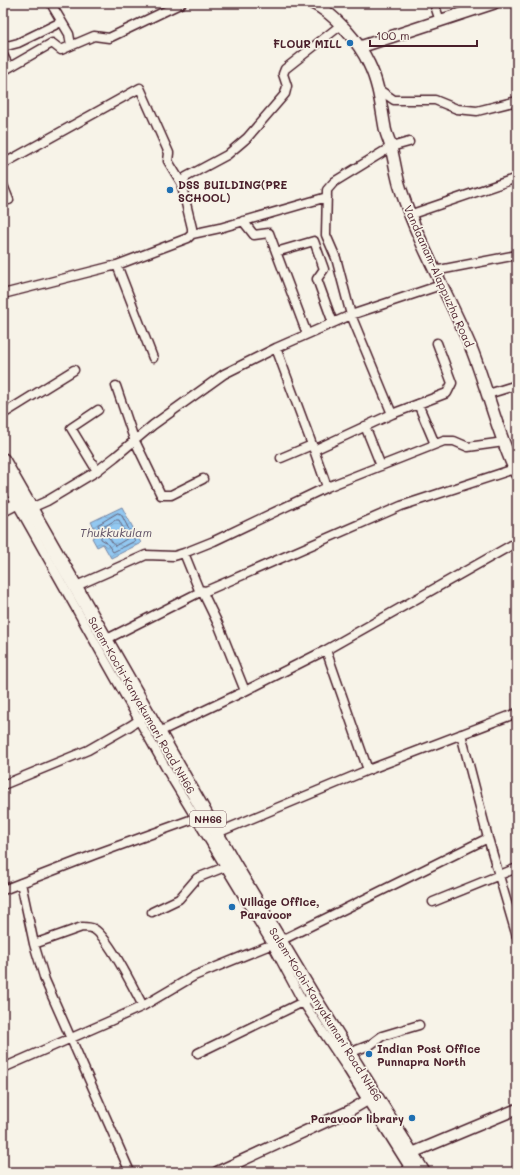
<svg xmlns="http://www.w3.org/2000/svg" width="520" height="1175" viewBox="0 0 520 1175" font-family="Mali,sans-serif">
  <defs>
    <pattern id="water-waves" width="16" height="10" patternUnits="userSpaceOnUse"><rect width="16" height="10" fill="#92c8f1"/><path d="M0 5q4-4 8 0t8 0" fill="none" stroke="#7fabcf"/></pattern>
  </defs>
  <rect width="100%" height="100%" fill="#f7f3e8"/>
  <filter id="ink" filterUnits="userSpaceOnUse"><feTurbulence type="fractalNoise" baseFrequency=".025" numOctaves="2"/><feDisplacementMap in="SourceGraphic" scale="8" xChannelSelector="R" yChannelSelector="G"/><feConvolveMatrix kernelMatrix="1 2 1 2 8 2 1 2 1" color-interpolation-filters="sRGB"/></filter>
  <g filter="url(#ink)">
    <!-- water -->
    <path fill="url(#water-waves)" stroke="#7584a2" d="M 122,507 L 141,543 L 111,558 L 103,544 L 97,547 L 92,538 L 98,534 L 91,522 Z"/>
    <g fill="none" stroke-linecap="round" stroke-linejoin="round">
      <!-- shore -->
      <path stroke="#67637a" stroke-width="1" d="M 118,513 L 121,514 L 135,541 L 113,552 L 106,542 L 101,539 L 101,533 L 98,525 Z
        M 116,520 L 119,520 L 128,538 L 115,546 L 107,535 L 104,527 Z"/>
      <defs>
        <path id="minor" d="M 55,3 L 53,7 L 69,34 L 71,45
          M 434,3 L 440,21
          M 3,47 L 18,43 L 61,22
          M 3,55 L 9,67
          M 3,71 L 52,43 L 61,50 L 94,36 L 109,38 L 182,3
          M 378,89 L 394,100 L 435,100 L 457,109 L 477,111 L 517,101
          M 3,164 L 140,88 L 169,153 L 168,161 L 182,184
          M 3,185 L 9,200
          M 409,215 L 517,178
          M 243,221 L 254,235 L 269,233 L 307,334
          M 192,234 L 220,228 L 327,197
          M 276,252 L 314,241 L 324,269 L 317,279 L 333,323
          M 117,265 L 153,358
          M 434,271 L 517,255
          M 3,294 L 117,265 L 188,238 L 192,234 L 192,228 L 182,187 L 186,177 L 227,155 L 247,138 L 285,94 L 287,86 L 283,74 L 285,69 L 341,25
          M 276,348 L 314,450
          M 116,386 L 134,439 L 161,495 L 171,495 L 203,479
          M 488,394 L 517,385
          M 418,404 L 435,444
          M 3,414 L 74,370
          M 392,414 L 447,393 L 452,383 L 437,343
          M 365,426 L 381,466
          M 281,458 L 312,445
          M 97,471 L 71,428 L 98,410
          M 3,479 L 171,777 L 272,944 L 303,1002 L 345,1065 L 412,1172
          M 327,487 L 314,450 L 392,414 L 351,315 L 336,258 L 326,235 L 327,190 L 334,182 L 391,147 L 409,142
          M 31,508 L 47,501 L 97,471 L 115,457 L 153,425 L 224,374 L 276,348 L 351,315 L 441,285
          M 184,553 L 199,590 L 206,591 L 401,506 L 514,469
          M 74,587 L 146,555 L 174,556 L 184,553 L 214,541 L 327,487 L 444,441 L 454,441 L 468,447 L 504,442
          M 105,640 L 202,591 L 219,626 L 245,691
          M 326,650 L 368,770
          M 159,732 L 245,691 L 326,650 L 517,542
          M 461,734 L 488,838 L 517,937
          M 3,785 L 88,750 L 130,726 L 142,718
          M 217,833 L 368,770 L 517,713
          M 21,883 L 34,944 L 45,980 L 130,1172
          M 3,890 L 96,854 L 201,816
          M 433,902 L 517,868
          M 152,912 L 179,899 L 197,878 L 230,865
          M 34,944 L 82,927 C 87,927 90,927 94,929 C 109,938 134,989 143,1006
          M 198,1053 L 307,1000
          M 349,1053 L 370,1045 L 382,1036 L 419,1025
          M 3,1068 L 110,1021 L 143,1006 L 194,976 L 280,941 L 488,838"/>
        <path id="tertiary" d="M 3,511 L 26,499
          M 412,1153 L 517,1109
          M 217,1172 L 349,1111 L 376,1095"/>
        <path id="secondary" d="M 312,3 C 334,13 359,42 369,64 C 379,84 381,106 385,128 C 386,135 390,141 391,148 C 395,162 396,176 401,190 C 419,245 449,296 472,350 C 488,391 498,435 517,475
          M 360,47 L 494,3"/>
        <path id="trunk" d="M 3,460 L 234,864 L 313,996 L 423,1172"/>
      </defs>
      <!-- minor casing -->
      <use href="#minor" stroke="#4a1f2b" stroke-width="11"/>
      <!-- tertiary casing -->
      <use href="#tertiary" stroke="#4a1f2b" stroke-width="13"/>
      <!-- secondary casing -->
      <use href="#secondary" stroke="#4a1f2b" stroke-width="14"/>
      <!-- trunk casing -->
      <use href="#trunk" stroke="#4a1f2b" stroke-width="16"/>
      <!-- minor -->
      <use href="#minor" stroke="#f7f3e8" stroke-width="8"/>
      <!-- tertiary -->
      <use href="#tertiary" stroke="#f7f3e8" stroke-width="10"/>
      <!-- secondary -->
      <use href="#secondary" stroke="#f7f3e8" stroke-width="11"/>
      <!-- trunk -->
      <use href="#trunk" stroke="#f7f3e8" stroke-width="13"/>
    </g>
  </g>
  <!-- markers -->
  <g fill="#1f6fb2" stroke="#f7f3e8" stroke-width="1.5">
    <circle cx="350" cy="43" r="4"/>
    <circle cx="170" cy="190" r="4"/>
    <circle cx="232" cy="907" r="4"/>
    <circle cx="369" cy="1054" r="4"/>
    <circle cx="412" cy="1118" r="4"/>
  </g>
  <g text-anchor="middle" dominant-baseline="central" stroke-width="3.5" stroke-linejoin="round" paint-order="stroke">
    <!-- shield labels -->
    <rect fill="#f7f3e8" stroke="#7e5f64" stroke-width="1" x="190" y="811" width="36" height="16" rx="3"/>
    <g font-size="10" font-weight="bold" fill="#4a1f2b">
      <text x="208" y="819">NH66</text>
    </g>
    <!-- poi labels -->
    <g font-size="11" font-weight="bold" fill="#4a1f2b" stroke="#f7f3e8" text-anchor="start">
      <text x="342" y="43" text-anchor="end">FLOUR MILL</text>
      <text x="178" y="184">DSS BUILDING(PRE<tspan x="178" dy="13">SCHOOL)</tspan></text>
      <text x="240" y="901">Village Office,<tspan x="240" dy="13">Paravoor</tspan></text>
      <text x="377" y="1048">Indian Post Office<tspan x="377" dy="13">Punnapra North</tspan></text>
      <text x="404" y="1118" text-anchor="end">Paravoor library</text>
    </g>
    <!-- street labels -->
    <g font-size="11" fill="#4a1f2b" stroke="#f7f3e8">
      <text transform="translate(439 276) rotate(66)">Vandaanam-Alappuzha Road</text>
      <text transform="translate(142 705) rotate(60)">Salem-Kochi-Kanyakumari Road NH66</text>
      <text transform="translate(326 1014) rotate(58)">Salem-Kochi-Kanyakumari Road NH66</text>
    </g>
    <!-- water labels -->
    <g font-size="12" font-style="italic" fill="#605266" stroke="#f7f3e8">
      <text x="116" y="532">Thukkukulam</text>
    </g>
  </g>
  <!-- margin -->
  <rect width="520" height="1175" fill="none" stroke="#f7f3e8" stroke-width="16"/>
  <rect x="8" y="8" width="504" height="1159" fill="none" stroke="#4a1f2b" stroke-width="1.5" filter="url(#ink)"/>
  <!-- scale -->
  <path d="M370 40v6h107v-6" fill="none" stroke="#4a1f2b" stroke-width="2"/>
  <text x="376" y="40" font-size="12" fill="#4a1f2b" stroke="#f7f3e8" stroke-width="3" paint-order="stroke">100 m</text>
</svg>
